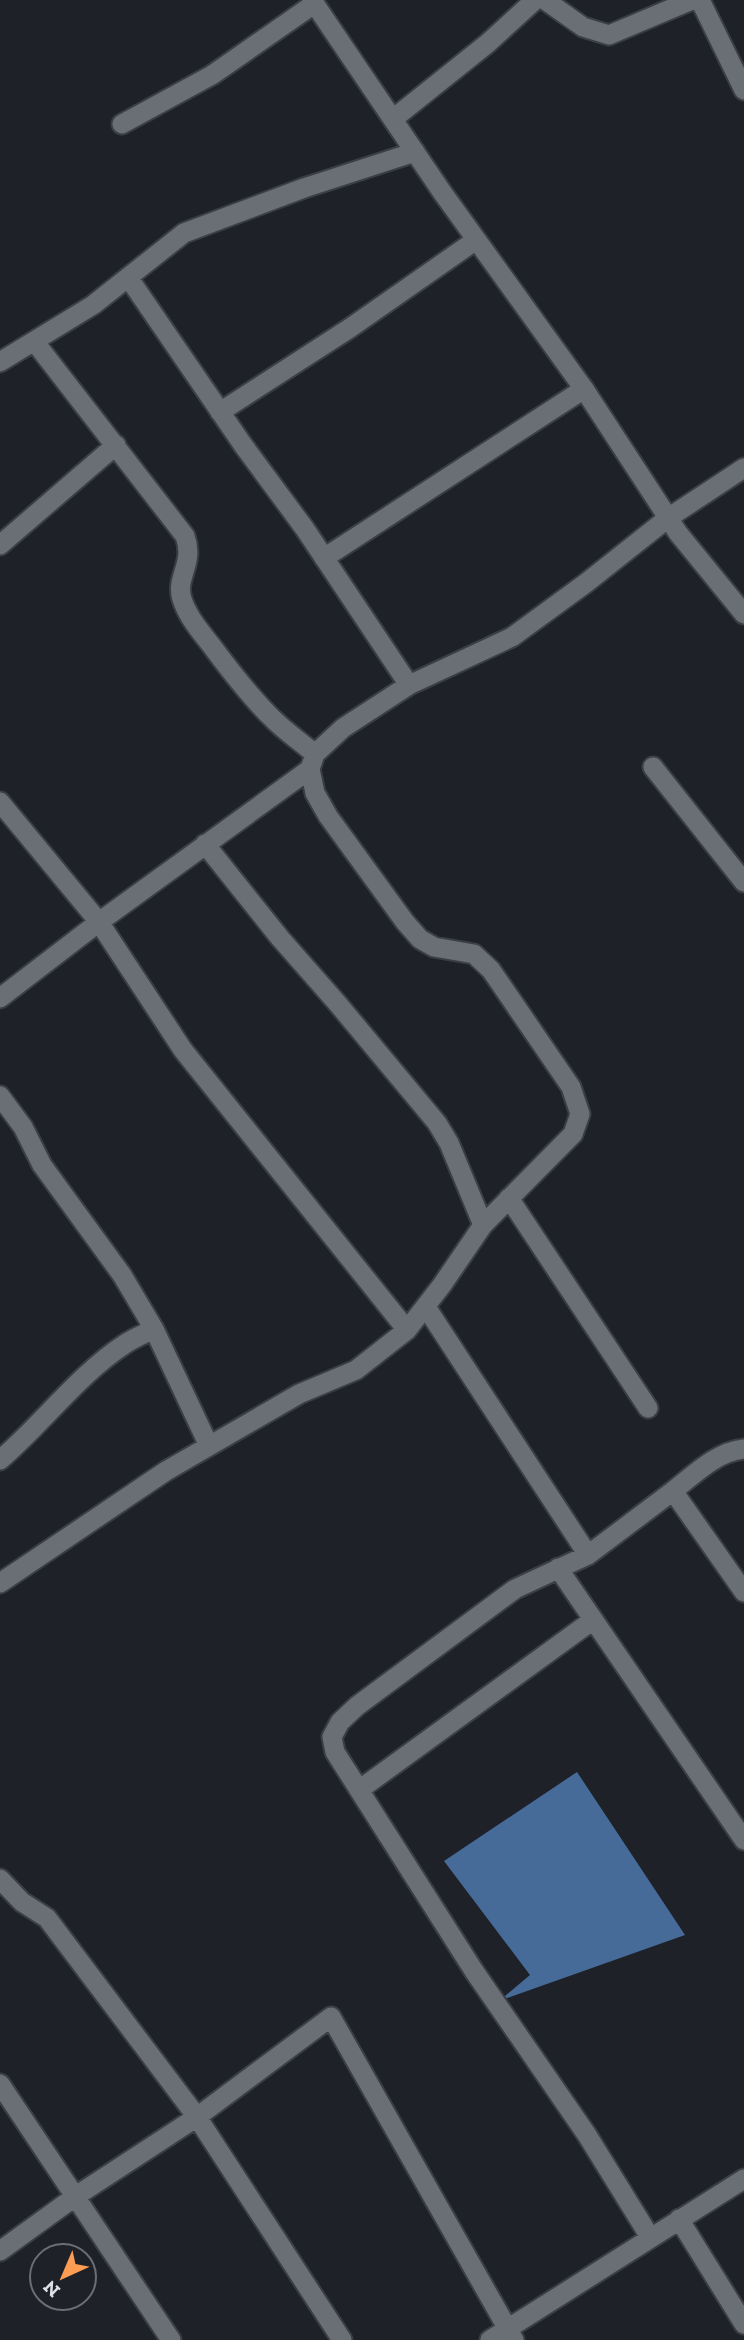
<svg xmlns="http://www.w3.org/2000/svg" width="744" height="2340" viewBox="0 0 744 2340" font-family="'Zilla Slab',serif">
  <rect width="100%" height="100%" fill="#1e2228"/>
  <!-- water -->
  <path fill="#476b98" d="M 577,1772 L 685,1935 L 499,2001 L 530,1975 L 444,1861 Z"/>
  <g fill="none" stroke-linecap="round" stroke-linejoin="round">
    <defs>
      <path id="minor" d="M 545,0 L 583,27 L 609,35 L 692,0
        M 700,0 L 744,90
        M 393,119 L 488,43 L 535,0
        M 122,124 L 212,75 L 314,4
        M 128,277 L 243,445 L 305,529 L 409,685
        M 34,341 L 185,536 C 195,564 175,577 182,599 C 188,618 202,633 214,649 C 232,673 251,698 273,719 C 286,732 301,742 315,754
        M 0,362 L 93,305 L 184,233 L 304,188 L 415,152
        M 220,412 L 350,328 L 476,240
        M 0,545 L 116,445
        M 324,558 L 584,389
        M 653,767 L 744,882
        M 0,802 L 99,922 L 183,1050 L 407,1330
        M 205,844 L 280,938 L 338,1004 L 437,1123 L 449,1143 L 483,1225
        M 0,998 L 99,922 L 310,769
        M 0,1096 L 23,1127 L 42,1165 L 122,1275 L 154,1329 L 209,1446
        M 509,1198 L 648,1408
        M 426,1307 L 588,1555
        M 0,1460 C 42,1424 79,1374 125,1344 C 134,1338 144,1334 154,1329
        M 673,1491 C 695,1474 716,1452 744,1449
        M 558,1568 L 744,1840
        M 0,1583 L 166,1471 L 299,1394 L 356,1370 L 407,1330 L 442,1285 L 483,1225 L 573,1134 L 580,1114 L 571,1087 L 491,970 L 474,954 L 434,947 L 420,939 L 405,922 L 328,816 L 315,793 L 310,769 L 315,754 L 343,728 L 409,685 L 512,637 L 586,583 L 668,518 L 744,468
        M 359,1790 L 593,1620
        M 0,1879 L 22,1902 L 47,1918 L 197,2117 L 342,2340
        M 0,2084 L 171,2340
        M 679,2219 L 744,2324
        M 650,2237 L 587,2135 L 474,1971 L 335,1752 L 332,1737 L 340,1722 L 357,1706 L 515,1589 L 588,1555 L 673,1491 L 744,1592
        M 0,2251 L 76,2196 L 197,2117 L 331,2017 L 514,2340
        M 490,2340 L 744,2179"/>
      <path id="tertiary" d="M 312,0 L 442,192 L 584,389 L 678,533 L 744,614"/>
    </defs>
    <!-- minor casing -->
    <use href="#minor" stroke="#3b3f44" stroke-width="23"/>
    <!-- tertiary casing -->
    <use href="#tertiary" stroke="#3b3f44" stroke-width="23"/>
    <!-- minor -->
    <use href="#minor" stroke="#6a6f76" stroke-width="19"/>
    <!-- tertiary -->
    <use href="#tertiary" stroke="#6a6f76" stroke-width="19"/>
  </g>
  <!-- north arrow -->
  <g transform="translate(63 2277) rotate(224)"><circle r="33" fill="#1e2228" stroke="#6b6e74" stroke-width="2"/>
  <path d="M0-5L12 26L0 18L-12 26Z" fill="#fd9d54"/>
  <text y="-10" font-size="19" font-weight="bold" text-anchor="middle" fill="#dee1e5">N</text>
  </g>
</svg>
